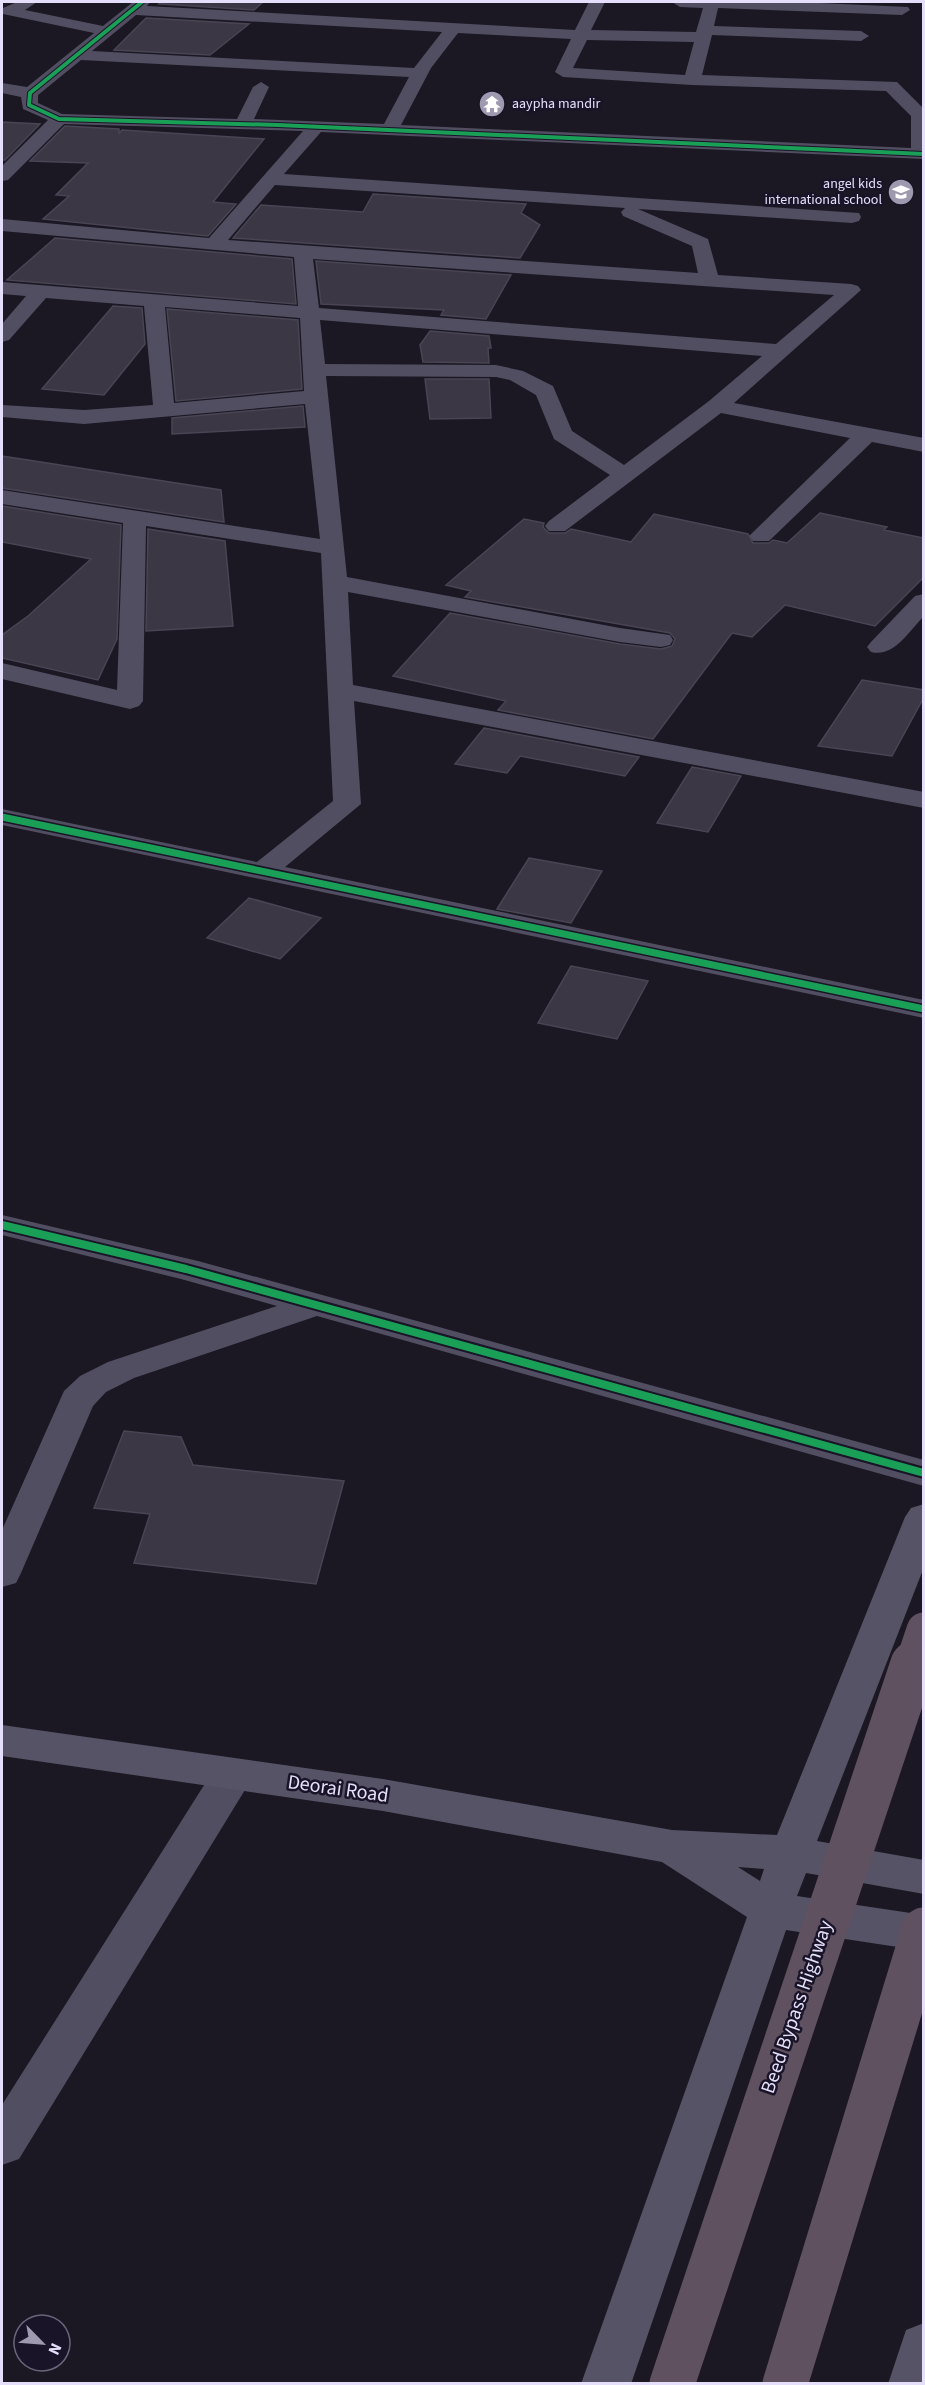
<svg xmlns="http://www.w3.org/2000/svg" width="925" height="2385" viewBox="0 0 925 2385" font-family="'Source Sans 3',sans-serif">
  <rect width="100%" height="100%" fill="#1b1823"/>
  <!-- building -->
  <path fill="#3b3744" stroke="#494555" stroke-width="1.5" d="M 162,2 L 263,2 L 254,10 L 159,4 Z
    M 146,18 L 249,24 L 210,55 L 114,50 Z
    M 2,122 L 40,124 L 5,160 L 2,160 Z
    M 65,126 L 119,129 L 119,133 L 122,130 L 264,139 L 213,202 L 236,204 L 208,236 L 43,219 L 69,196 L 56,195 L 88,163 L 30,161 Z
    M 373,194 L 526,204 L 521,213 L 540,225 L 520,258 L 233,238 L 261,205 L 363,212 Z
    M 55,238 L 292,259 L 296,304 L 7,280 Z
    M 316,261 L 511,275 L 486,319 L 441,315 L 444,310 L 321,304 Z
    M 113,306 L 142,308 L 145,344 L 104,395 L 42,389 Z
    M 167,309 L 298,320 L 302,389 L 176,401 Z
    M 430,331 L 489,336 L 491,348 L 488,348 L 489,363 L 423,362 L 420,345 Z
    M 425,379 L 489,379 L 491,418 L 430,419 Z
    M 303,406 L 305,427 L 172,434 L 172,418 Z
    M 2,456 L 221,490 L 224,522 L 2,488 Z
    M 2,506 L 121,525 L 117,639 L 98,680 L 2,658 L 2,635 L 28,616 L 91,559 L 2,542 Z
    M 820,513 L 887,527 L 884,530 L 924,538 L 924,577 L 875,626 L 785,605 L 752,637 L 732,633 L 653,739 L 498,710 L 506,701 L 393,676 L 450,613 L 620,644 L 661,649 L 672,646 L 675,639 L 670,633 L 465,597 L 471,591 L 446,585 L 524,519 L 544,523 L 543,527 L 549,533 L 565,533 L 571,529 L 631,542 L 654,514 L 748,534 L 753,543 L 769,543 L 773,540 L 787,543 Z
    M 148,529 L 225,541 L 233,626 L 146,631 Z
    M 862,680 L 924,690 L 924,697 L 892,756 L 818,746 Z
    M 484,728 L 639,757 L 625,776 L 520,756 L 507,773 L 455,764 Z
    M 692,767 L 741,776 L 708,832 L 657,823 Z
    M 529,858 L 602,871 L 571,923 L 497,909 Z
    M 249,898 L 321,918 L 280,959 L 207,938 Z
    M 571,966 L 648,981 L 617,1039 L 538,1023 Z
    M 124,1431 L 181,1437 L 193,1465 L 344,1481 L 316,1584 L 134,1563 L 150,1514 L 94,1508 Z"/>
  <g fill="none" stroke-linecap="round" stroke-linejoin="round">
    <!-- street -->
    <path fill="#514e62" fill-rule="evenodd" d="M 17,2 L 37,2 L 25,10 L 103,26 L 133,2 L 150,2 L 147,6 L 575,30 L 589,2 L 605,2 L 591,30 L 696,32 L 703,8 L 680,7 L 672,2 L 798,2 L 908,7 L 910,10 L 902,15 L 718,8 L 714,26 L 861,31 L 869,36 L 861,41 L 712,35 L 702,75 L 897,82 L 924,109 L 924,159 L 321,132 L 284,174 L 859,213 L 861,217 L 859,221 L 852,223 L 638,209 L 708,239 L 718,275 L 851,284 L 858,286 L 861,290 L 734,403 L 924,438 L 924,452 L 872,442 L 769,541 L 753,541 L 749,536 L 850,438 L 721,413 L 565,531 L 549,531 L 545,526 L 549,521 L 610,475 L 554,439 L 536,395 L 510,380 L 496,377 L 326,376 L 347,577 L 620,628 L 670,635 L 673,640 L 670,645 L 661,647 L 620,642 L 348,592 L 353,685 L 924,792 L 924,808 L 354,701 L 361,804 L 285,867 L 924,1000 L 924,1018 L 2,825 L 2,809 L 257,862 L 333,801 L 321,553 L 146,526 L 143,701 L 139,706 L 130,709 L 2,679 L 2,663 L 117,690 L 123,523 L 2,504 L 2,490 L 320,539 L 305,404 L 84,424 L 2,417 L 2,405 L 84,410 L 153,405 L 144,306 L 46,298 L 9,340 L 2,342 L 2,324 L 26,296 L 2,294 L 2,282 L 298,306 L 294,257 L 2,231 L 2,219 L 209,238 L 303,131 L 64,124 L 8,180 L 2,181 L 2,166 L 48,120 L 23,109 L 21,97 L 2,93 L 2,83 L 27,87 L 94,33 L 3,14 L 3,8 ZM 136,15 L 442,32 L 414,68 L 92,51 ZM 458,33 L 571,39 L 555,72 L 563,77 L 692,85 L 886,91 L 911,116 L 911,148 L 401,125 L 431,68 ZM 587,40 L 694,42 L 685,75 L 573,68 ZM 81,60 L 409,77 L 384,124 L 254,119 L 269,87 L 261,82 L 253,87 L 237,119 L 62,114 L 38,103 L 38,95 ZM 275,185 L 625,208 L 621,212 L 623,216 L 692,246 L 698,273 L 228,240 ZM 313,259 L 834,295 L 776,344 L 319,308 ZM 165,307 L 300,318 L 304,391 L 174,403 ZM 320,320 L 762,356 L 709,401 L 624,465 L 572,431 L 553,386 L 523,371 L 496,365 L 325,364 Z
      M 924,594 L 924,616 C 909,631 894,658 871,652 L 867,647 L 871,642 L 915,596 Z
      M 2,1215 L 198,1261 L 924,1460 L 924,1486 L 317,1316 L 134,1378 L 106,1392 L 93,1406 L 21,1573 L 16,1583 L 2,1587 L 2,1530 L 64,1391 L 80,1376 L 108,1362 L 277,1306 L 181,1279 L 2,1235 Z
      M 233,1758 L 248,1763 L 254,1774 L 248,1785 L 19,2159 L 2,2165 L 2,2105 L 218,1763 Z"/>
    <!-- secondary -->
    <path fill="#565367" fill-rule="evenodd" d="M 924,1504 L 924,1567 L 817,1841 L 924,1860 L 924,1894 L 806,1873 L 797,1896 L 924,1915 L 924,1951 L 786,1930 L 631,2384 L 581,2384 L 747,1917 L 662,1862 L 383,1811 L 2,1756 L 2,1725 L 383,1779 L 672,1830 L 777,1835 L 905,1517 L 911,1508 ZM 738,1867 L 764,1869 L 760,1881 Z
      M 924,2323 L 924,2384 L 888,2384 L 906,2330 Z"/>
    <!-- highway-bridge-far1 -->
    <path stroke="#605161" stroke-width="35" d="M 912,1666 L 924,1630"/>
    <!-- highway-bridge -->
    <path stroke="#605161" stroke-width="45" d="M 672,2384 L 913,1664
      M 785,2384 L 924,1930"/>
    <defs>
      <path id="cycleway-far2" d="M 142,2 L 30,93 L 29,105 L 59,119 L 278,125 L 924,154"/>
      <path id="cycleway-far1" d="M 2,817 L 924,1009"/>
      <path id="cycleway" d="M 2,1225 L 186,1269 L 924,1473"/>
    </defs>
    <!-- cycleway-far2 casing -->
    <use href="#cycleway-far2" stroke="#191427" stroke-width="6"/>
    <!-- cycleway-far1 casing -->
    <use href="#cycleway-far1" stroke="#191427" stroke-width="10"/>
    <!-- cycleway casing -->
    <use href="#cycleway" stroke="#191427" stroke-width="12"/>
    <!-- cycleway-far2 -->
    <use href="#cycleway-far2" stroke="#1a9f57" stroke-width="4"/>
    <!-- cycleway-far1 -->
    <use href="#cycleway-far1" stroke="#1a9f57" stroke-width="7"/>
    <!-- cycleway -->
    <use href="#cycleway" stroke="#1a9f57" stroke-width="8"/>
  </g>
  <!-- icons -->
  <defs>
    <symbol id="temple-disc" viewBox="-11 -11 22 22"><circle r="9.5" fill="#9e99af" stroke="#191427"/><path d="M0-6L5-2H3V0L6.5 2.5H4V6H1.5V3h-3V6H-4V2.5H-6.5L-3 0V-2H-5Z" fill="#fff"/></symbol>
    <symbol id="school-disc" viewBox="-11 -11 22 22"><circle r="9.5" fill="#9e99af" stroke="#191427"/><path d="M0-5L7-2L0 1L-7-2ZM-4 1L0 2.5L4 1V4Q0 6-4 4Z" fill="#fff"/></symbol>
  </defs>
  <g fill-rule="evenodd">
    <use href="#temple-disc" x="477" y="89" width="30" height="30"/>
    <use href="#school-disc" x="886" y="177" width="30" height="30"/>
  </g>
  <g text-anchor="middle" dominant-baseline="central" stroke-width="5" stroke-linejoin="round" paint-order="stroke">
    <!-- far-poi labels -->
    <g font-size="14" fill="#e5dffb" stroke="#191427" text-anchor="start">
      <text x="512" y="104">aaypha mandir</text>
      <text x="882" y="184" text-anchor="end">angel kids<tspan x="882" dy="16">international school</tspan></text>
    </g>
    <!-- near-street labels -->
    <g font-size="20" fill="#e5dffb" stroke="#191427">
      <text transform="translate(338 1789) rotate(8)">Deorai Road</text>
      <text transform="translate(797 2007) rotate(-71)">Beed Bypass Highway</text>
    </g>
  </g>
  <!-- border -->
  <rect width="925" height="2385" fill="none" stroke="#e5dffb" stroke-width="6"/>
  <!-- north arrow -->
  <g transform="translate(42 2343) rotate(115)"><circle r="28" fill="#191427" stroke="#6b657c" stroke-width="1.5"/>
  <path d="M0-4.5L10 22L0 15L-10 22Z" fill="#9e99af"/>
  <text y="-9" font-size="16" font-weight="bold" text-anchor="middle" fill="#e5dffb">N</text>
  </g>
</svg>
